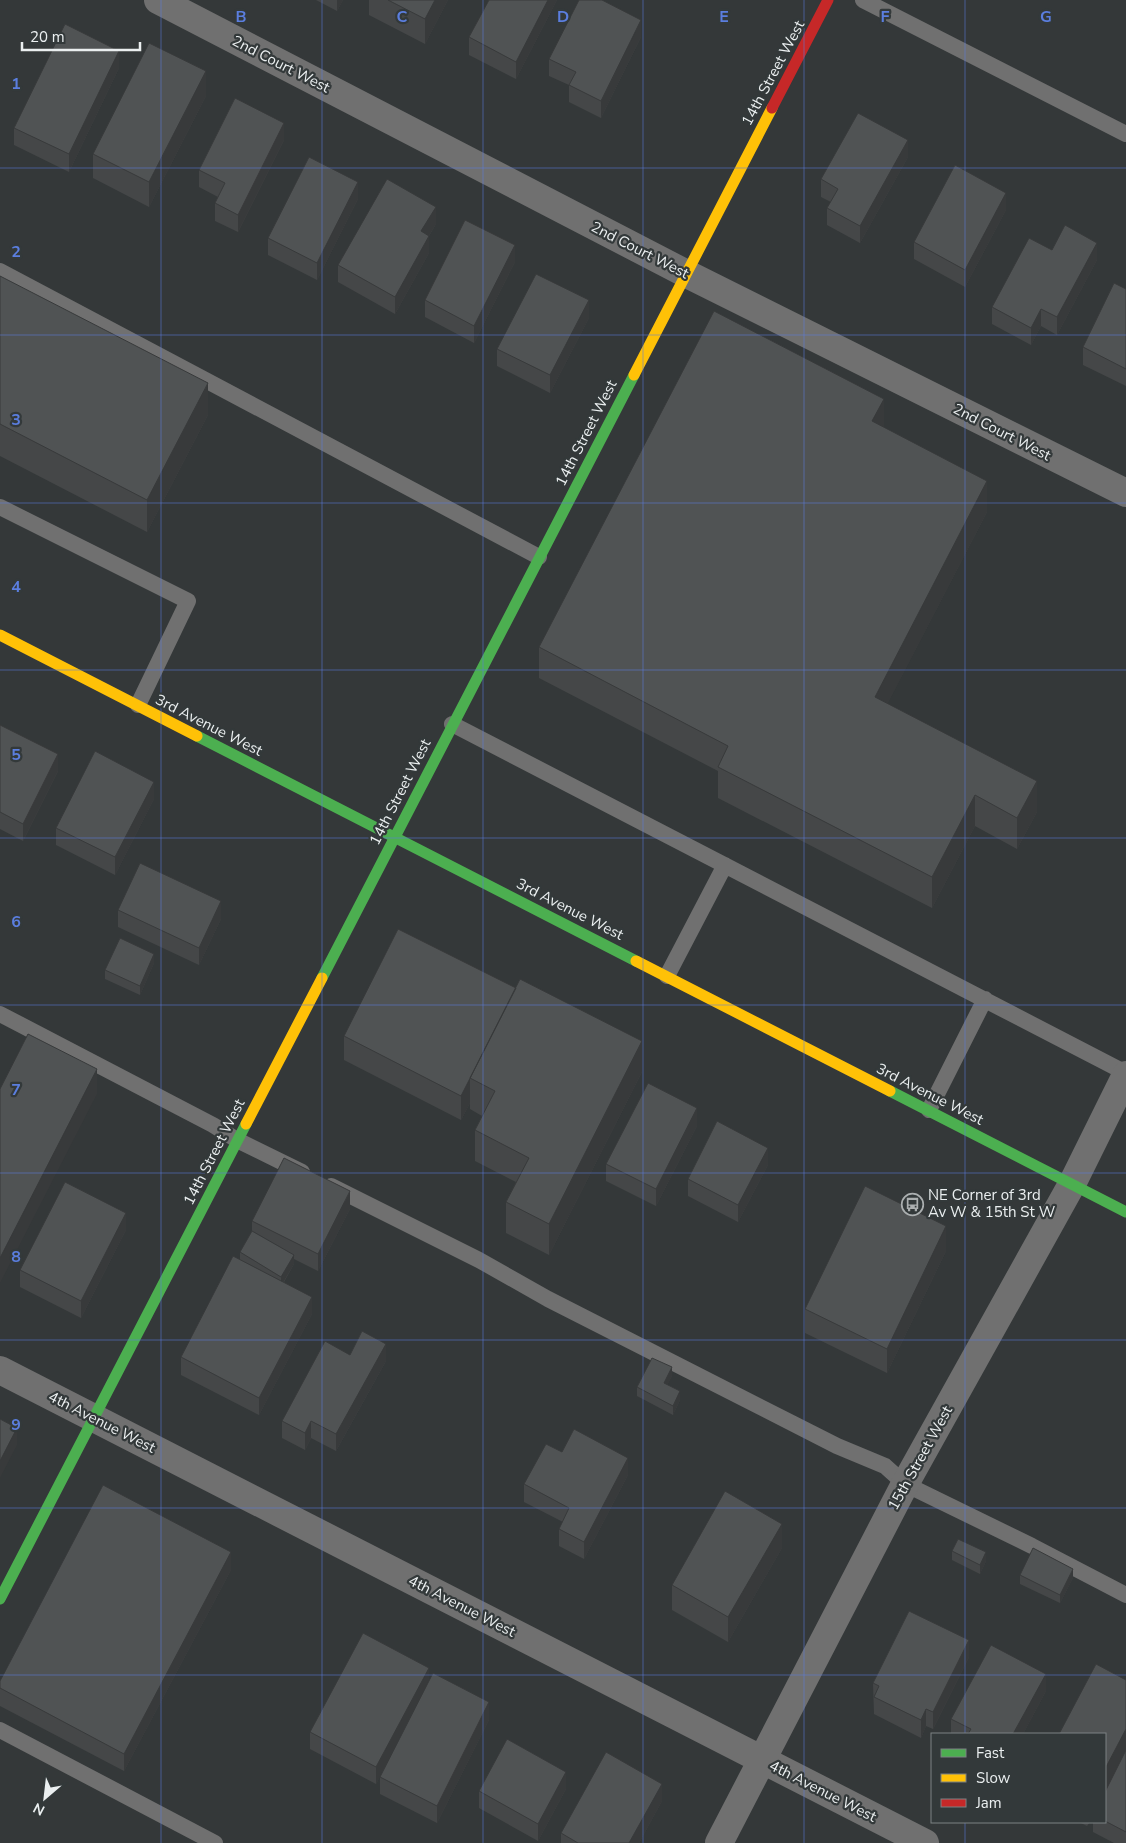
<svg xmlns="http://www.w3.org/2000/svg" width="1126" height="1843" viewBox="0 0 1126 1843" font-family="'Nunito Sans',sans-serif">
  <rect width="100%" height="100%" fill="#343839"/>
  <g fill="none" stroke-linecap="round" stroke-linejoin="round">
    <!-- lane -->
    <path stroke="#707070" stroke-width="16" d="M 863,0 L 1126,134
      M 0,271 L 539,557
      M 0,507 L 188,601 L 138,705
      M 452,724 L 1126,1073
      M 667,976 L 725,865
      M 0,1014 L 213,1125 L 237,1140 L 302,1172
      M 929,1110 L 985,999
      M 331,1186 L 479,1260 L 548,1299 L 837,1446 L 885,1466 L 905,1484 L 1032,1546 L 1126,1595
      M 0,1730 L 215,1843"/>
    <!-- street -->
    <path stroke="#707070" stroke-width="28" d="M 158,0 L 685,273 L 1126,493
      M 0,1370 L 925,1843
      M 719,1843 L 905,1484 L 1072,1184 L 1126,1075"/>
    <!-- fast -->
    <path stroke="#4caf50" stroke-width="11" d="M 197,736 L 636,961
      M 322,978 L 634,375
      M 890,1091 L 1126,1212
      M 0,1599 L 246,1124"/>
    <!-- slow -->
    <path stroke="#ffc107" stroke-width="11" d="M 634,375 L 772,108
      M 0,635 L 197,736
      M 636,961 L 890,1091
      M 246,1124 L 322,978"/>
    <!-- jam -->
    <path stroke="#c62828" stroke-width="11" d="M 772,108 L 828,0"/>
  </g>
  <!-- wall -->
  <path fill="#454748" d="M 316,0 L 343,0 L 337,11 Z
    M 369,0 L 448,0 L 425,44 L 369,15 Z
    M 489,0 L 557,0 L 516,79 L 469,55 L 469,37 Z
    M 641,37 L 601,118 L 569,102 L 569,85 L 549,76 L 549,59 Z
    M 119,68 L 69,172 L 14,145 L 14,128 Z
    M 206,96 L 149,207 L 93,178 L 93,154 Z
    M 284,140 L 238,232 L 215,221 L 215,203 L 218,197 L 199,187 L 199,170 Z
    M 908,157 L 860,243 L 827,225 L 827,208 L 831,202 L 821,197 L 821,179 Z
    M 358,199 L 317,280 L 268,255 L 268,238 Z
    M 1006,210 L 965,287 L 914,259 L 914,242 Z
    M 436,224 L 429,236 L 429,253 L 395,314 L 338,282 L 338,265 Z
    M 1052,250 L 1097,260 L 1057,335 L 1041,326 L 1031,345 L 992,324 L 992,307 Z
    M 515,262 L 474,343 L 425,317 L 425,300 Z
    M 0,276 L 208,415 L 147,532 L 0,456 Z
    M 1126,289 L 1126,386 L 1083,365 L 1083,347 Z
    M 589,318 L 550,393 L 497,366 L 497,349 Z
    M 884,427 L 987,512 L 887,704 L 1037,812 L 1017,849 L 975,826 L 932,908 L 718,798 L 718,771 L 539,678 L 539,647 Z
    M 0,725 L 58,771 L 23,841 L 0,829 Z
    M 154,799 L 115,875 L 56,845 L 56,828 Z
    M 118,910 L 221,919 L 199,965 L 118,927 Z
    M 154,963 L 140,995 L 105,979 L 105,970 Z
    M 344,1036 L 642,1072 L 549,1255 L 506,1233 L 506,1202 L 516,1182 L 475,1161 L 475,1130 L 482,1116 L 470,1109 L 470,1103 L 461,1120 L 344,1060 Z
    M 697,1126 L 656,1206 L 606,1181 L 606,1164 Z
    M 768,1165 L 738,1222 L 688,1196 L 688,1179 Z
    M 350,1209 L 318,1271 L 294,1259 L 294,1264 L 284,1282 L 312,1314 L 259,1415 L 181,1375 L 181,1357 L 240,1259 L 240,1252 L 252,1231 L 252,1221 Z
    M 126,1230 L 81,1318 L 20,1287 L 20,1270 Z
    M 946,1251 L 887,1373 L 805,1333 L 805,1309 Z
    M 350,1355 L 386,1361 L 336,1451 L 311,1438 L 305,1450 L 282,1438 L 282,1421 Z
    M 672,1376 L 667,1385 L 680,1400 L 673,1415 L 637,1396 L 637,1387 Z
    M 562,1452 L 628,1475 L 584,1559 L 559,1546 L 559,1529 L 563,1522 L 524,1502 L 524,1484 Z
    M 782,1548 L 728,1642 L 672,1610 L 672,1585 Z
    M 952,1551 L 986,1561 L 980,1574 L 952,1560 Z
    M 231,1570 L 124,1771 L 0,1706 L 0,1681 Z
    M 1020,1575 L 1073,1578 L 1060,1603 L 1020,1584 Z
    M 969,1657 L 933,1729 L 926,1726 L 921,1738 L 874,1714 L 873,1683 Z
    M 1126,1680 L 1126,1843 L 1114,1843 L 1093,1832 L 1093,1822 L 1105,1822 L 1105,1734 Z
    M 429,1682 L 489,1720 L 437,1823 L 380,1794 L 380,1777 L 385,1766 L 376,1784 L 310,1749 L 310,1732 Z
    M 1046,1691 L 1023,1734 L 951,1734 L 951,1719 Z
    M 566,1789 L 538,1841 L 479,1808 L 479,1791 Z
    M 662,1801 L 639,1843 L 561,1843 L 561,1833 Z
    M 1079,1822 L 1090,1822 L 1087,1826 Z"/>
  <!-- shaded-wall -->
  <path fill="#383a3b" d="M 337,0 L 343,0 L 337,11 Z
    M 435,0 L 448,0 L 425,44 L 425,19 Z
    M 548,0 L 557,0 L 516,79 L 516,62 Z
    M 641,20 L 641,37 L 601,118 L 601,101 Z
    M 119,51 L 119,68 L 69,172 L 69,154 Z
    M 206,71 L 206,96 L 149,207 L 149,182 Z
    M 284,123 L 284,140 L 238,232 L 238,215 Z
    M 908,140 L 908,157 L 860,243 L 860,226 Z
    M 358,182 L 358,199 L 317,280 L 317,263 Z
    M 1006,193 L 1006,210 L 965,287 L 965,270 Z
    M 436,207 L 436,224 L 421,249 L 421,231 Z
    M 429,236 L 429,253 L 395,314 L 395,297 Z
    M 1097,243 L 1097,260 L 1057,335 L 1057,317 Z
    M 515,245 L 515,262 L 474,343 L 474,326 Z
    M 589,300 L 589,318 L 550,393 L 550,375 Z
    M 1041,309 L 1041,326 L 1031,345 L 1031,328 Z
    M 208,383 L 208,415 L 147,532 L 147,500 Z
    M 884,399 L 884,430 L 872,421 Z
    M 987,481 L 987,512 L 875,728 L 875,697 Z
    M 58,754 L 58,771 L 23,841 L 23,824 Z
    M 1037,781 L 1037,812 L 1017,849 L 1017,818 Z
    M 154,782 L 154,799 L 115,875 L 115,857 Z
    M 975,795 L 975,826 L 932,908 L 932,877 Z
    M 221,901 L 221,919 L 199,965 L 199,948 Z
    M 154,954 L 154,963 L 140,995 L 140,986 Z
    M 516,988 L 470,1078 L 470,1103 L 461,1120 L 461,1096 Z
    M 642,1041 L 642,1072 L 549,1255 L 549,1224 Z
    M 97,1069 L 97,1094 L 0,1283 L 0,1258 Z
    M 697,1108 L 697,1126 L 656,1206 L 656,1189 Z
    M 768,1148 L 768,1165 L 738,1222 L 738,1205 Z
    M 350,1191 L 350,1209 L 318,1271 L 318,1254 Z
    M 126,1213 L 126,1230 L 81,1318 L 81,1301 Z
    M 946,1226 L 946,1251 L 887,1373 L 887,1349 Z
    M 294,1255 L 294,1264 L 281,1286 L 281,1277 Z
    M 312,1297 L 312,1314 L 259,1415 L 259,1398 Z
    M 386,1344 L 386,1361 L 336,1451 L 336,1434 Z
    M 672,1367 L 672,1376 L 664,1392 L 664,1383 Z
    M 680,1391 L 680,1400 L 673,1415 L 673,1406 Z
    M 311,1421 L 311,1438 L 305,1450 L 305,1433 Z
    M 17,1428 L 17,1445 L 0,1478 L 0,1461 Z
    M 628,1458 L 628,1475 L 584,1559 L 584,1542 Z
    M 782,1524 L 782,1548 L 728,1642 L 728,1617 Z
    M 231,1552 L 231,1570 L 124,1771 L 124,1754 Z
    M 986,1552 L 986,1561 L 980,1574 L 980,1565 Z
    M 1073,1569 L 1073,1578 L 1060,1603 L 1060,1595 Z
    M 969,1640 L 969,1657 L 933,1729 L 933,1712 Z
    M 429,1668 L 429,1685 L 376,1784 L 376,1767 Z
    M 1046,1674 L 1046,1691 L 1023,1734 L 1013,1734 Z
    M 489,1702 L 489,1720 L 437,1823 L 437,1806 Z
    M 926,1709 L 926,1726 L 921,1738 L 921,1720 Z
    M 1126,1729 L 1126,1754 L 1105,1794 L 1105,1769 Z
    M 566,1772 L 566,1789 L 538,1841 L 538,1824 Z
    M 662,1784 L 662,1801 L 639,1843 L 629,1843 Z"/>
  <!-- building -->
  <path fill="#505354" stroke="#383a3b" d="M 388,0 L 435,0 L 425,19 Z
    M 489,0 L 548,0 L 516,62 L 469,37 Z
    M 579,0 L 602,0 L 641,20 L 601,101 L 569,85 L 576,72 L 549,59 Z
    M 65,24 L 119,51 L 69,154 L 14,128 Z
    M 149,43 L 206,71 L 149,182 L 93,154 Z
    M 235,98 L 284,123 L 238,215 L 215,203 L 225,183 L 199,170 Z
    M 858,113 L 908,140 L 860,226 L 827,208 L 838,189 L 821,179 Z
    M 309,157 L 358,182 L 317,263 L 268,238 Z
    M 955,165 L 1006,193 L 965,270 L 914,242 Z
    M 387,179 L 436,207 L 421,231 L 429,236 L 395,297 L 338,265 Z
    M 465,220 L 515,245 L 474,326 L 425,300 Z
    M 1065,225 L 1097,243 L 1057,317 L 1041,309 L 1031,328 L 992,307 L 1029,238 L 1052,250 Z
    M 536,274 L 589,300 L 550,375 L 497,349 Z
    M 0,276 L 208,383 L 147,500 L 0,424 Z
    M 1114,283 L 1126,289 L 1126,369 L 1083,347 Z
    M 714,311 L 884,399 L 872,421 L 987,481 L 875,697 L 1037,781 L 1017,818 L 975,795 L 932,877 L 718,767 L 728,746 L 539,647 Z
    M 0,725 L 58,754 L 23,824 L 0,812 Z
    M 95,751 L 154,782 L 115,857 L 56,828 Z
    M 140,863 L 221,901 L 199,948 L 118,910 Z
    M 398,929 L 516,988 L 461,1096 L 344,1036 Z
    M 120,938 L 154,954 L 140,986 L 105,970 Z
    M 520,979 L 642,1041 L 549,1224 L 506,1202 L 529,1158 L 475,1130 L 495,1091 L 470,1078 Z
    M 28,1034 L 97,1069 L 0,1258 L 0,1089 Z
    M 648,1083 L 697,1108 L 656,1189 L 606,1164 Z
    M 717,1121 L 768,1148 L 738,1205 L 688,1179 Z
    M 284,1158 L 350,1191 L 318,1254 L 252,1221 Z
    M 65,1182 L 126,1213 L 81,1301 L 20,1270 Z
    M 865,1186 L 946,1226 L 887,1349 L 805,1309 Z
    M 252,1231 L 294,1255 L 281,1277 L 240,1252 Z
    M 233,1256 L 312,1297 L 259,1398 L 181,1357 Z
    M 362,1331 L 386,1344 L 336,1434 L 311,1421 L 305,1433 L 282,1421 L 325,1341 L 350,1355 Z
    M 652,1358 L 672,1367 L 664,1383 L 680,1391 L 673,1406 L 637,1387 Z
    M 0,1419 L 17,1428 L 0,1461 Z
    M 574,1429 L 628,1458 L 584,1542 L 559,1529 L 569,1508 L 524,1484 L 546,1444 L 562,1452 Z
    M 103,1485 L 231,1552 L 124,1754 L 0,1688 L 0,1681 Z
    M 725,1491 L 782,1524 L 728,1617 L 672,1585 Z
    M 958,1539 L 986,1552 L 980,1565 L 952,1551 Z
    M 1033,1548 L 1073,1569 L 1060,1595 L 1020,1575 Z
    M 909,1611 L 969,1640 L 933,1712 L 926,1709 L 921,1720 L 874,1697 L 879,1686 L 873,1683 Z
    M 363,1633 L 429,1668 L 376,1767 L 310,1732 Z
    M 991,1645 L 1046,1674 L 1013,1734 L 968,1734 L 971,1729 L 951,1719 Z
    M 1096,1664 L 1126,1680 L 1126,1729 L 1105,1769 L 1105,1734 L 1059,1734 Z
    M 433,1673 L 489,1702 L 437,1806 L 380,1777 Z
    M 507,1739 L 566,1772 L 538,1824 L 479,1791 Z
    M 1126,1750 L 1126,1832 L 1105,1821 L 1105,1792 Z
    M 606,1752 L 662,1784 L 629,1843 L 578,1843 L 561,1833 Z"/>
  <!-- grid -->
  <path fill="none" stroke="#5b7edf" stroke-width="1" stroke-opacity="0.55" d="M 161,0 L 161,1843M 322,0 L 322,1843M 483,0 L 483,1843M 643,0 L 643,1843M 804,0 L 804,1843M 965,0 L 965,1734M 0,168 L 1126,168M 0,335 L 1126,335M 0,503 L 1126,503M 0,670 L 1126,670M 0,838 L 1126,838M 0,1005 L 1126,1005M 0,1173 L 1126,1173M 0,1340 L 1126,1340M 0,1508 L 1126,1508M 0,1675 L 1126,1675M 965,1822 L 965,1843"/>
  <!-- icons -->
  <defs>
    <symbol id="bus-ring" viewBox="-11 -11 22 22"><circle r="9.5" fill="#33393a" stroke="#abafb0" stroke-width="1.5"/><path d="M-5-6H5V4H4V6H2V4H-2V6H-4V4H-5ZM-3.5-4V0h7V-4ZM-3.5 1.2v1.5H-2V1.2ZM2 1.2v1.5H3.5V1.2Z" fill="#abafb0"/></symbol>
  </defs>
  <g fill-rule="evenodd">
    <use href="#bus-ring" x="900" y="1192" width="25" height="25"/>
  </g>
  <g text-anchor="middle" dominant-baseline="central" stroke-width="4.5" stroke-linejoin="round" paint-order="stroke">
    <!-- street labels -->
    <g font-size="15" fill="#ebeff0" stroke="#33393a">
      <text transform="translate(281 64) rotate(27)">2nd Court West</text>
      <text transform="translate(773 73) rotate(-62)">14th Street West</text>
      <text transform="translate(640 250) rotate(27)">2nd Court West</text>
      <text transform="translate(1002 432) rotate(27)">2nd Court West</text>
      <text transform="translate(586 433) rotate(-63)">14th Street West</text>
      <text transform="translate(209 725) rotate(27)">3rd Avenue West</text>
      <text transform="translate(400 792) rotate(-63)">14th Street West</text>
      <text transform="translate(570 909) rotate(27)">3rd Avenue West</text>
      <text transform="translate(930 1094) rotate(27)">3rd Avenue West</text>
      <text transform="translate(214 1152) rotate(-63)">14th Street West</text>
      <text transform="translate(102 1422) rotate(27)">4th Avenue West</text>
      <text transform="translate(920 1458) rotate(-61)">15th Street West</text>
      <text transform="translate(462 1606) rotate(27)">4th Avenue West</text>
      <text transform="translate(823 1791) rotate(27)">4th Avenue West</text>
    </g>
    <!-- poi labels -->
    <g font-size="15" fill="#ebeff0" stroke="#33393a" text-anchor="start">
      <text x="928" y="1195">NE Corner of 3rd<tspan x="928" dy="17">Av W &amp; 15th St W</tspan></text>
    </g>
  </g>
  <g font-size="16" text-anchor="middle" font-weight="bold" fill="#5b7edf" stroke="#33393a" stroke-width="4.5" stroke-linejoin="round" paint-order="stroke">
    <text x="241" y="22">B</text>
    <text x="402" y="22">C</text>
    <text x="563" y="22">D</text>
    <text x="724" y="22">E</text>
    <text x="885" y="22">F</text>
    <text x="1046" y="22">G</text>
    <text x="16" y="89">1</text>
    <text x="16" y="257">2</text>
    <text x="16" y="425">3</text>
    <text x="16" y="592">4</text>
    <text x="16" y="760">5</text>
    <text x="16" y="927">6</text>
    <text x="16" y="1095">7</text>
    <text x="16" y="1262">8</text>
    <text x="16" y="1430">9</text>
  </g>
  <!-- legend -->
  <rect x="931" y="1733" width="175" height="90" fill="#33393a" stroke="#7d8283"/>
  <rect x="941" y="1749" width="25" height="8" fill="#4caf50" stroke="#7d8283"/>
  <text x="976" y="1758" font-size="15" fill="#ebeff0">Fast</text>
  <rect x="941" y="1774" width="25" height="8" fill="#ffc107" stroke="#7d8283"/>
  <text x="976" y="1783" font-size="15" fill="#ebeff0">Slow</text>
  <rect x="941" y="1799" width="25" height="8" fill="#c62828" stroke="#7d8283"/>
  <text x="976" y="1808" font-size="15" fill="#ebeff0">Jam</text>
  <!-- north arrow -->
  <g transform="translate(45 1798) rotate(208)" stroke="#33393a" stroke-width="4" paint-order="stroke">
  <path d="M0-4L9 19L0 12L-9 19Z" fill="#ebeff0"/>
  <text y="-8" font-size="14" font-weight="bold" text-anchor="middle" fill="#ebeff0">N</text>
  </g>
  <!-- scale -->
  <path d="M22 42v8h118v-8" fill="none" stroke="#ebeff0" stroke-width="2.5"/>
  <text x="30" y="42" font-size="15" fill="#ebeff0" stroke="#33393a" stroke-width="4" paint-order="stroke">20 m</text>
</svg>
